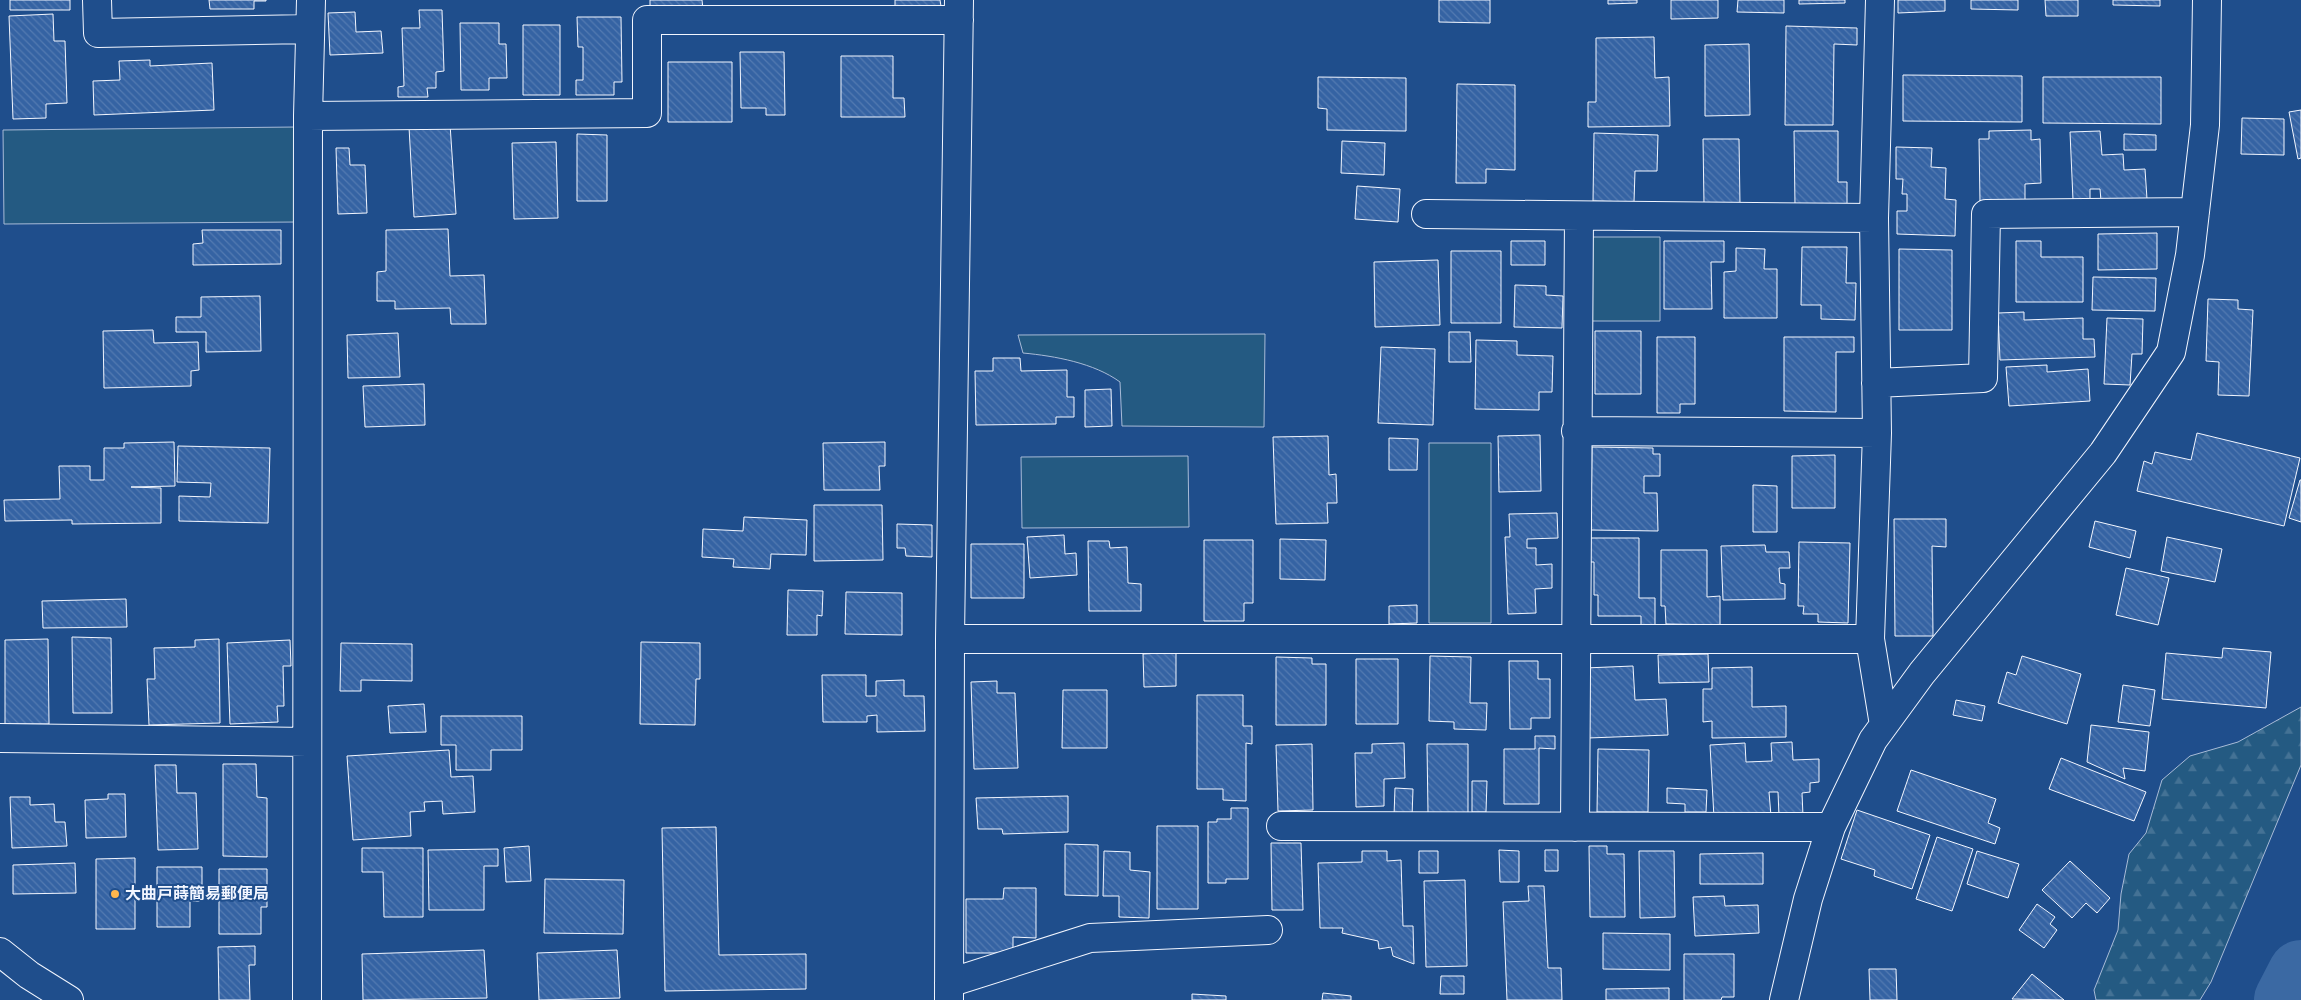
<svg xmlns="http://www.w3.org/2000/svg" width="2301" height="1000" viewBox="0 0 2301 1000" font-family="Spectral,'Noto Sans JP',serif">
  <defs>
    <pattern id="forest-firs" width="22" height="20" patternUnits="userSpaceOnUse" patternTransform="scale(1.25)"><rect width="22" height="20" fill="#245a82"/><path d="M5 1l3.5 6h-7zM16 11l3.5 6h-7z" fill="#447295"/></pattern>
    <pattern id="building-back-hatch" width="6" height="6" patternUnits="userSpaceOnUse" patternTransform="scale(1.25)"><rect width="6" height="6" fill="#3563a3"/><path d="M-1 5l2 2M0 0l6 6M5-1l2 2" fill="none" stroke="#537ab1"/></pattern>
  </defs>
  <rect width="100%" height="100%" fill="#1f4e8c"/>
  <!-- green -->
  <path fill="#245a82" stroke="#a8bbd7" d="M 297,127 L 298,222 L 4,224 L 3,130 Z
    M 1592,237 L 1660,237 L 1660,321 L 1591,321 Z
    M 1265,334 L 1264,427 L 1122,426 L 1120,382 C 1094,363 1055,356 1023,353 L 1018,335 Z
    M 1429,443 L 1491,443 L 1491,623 L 1429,623 Z
    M 1188,456 L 1189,527 L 1022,528 L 1021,457 Z"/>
  <!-- forest -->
  <path fill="url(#forest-firs)" stroke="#a8bbd7" d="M 2301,707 L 2301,765 L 2211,982 L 2200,1000 L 2096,1000 L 2094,990 L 2118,930 L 2121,894 L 2129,854 L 2146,833 L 2162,780 L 2190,756 L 2238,742 Z"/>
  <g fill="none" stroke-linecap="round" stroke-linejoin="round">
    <!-- river -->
    <path stroke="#3b69a3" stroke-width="66" d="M 2287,1000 L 2301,973"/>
  </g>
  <!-- building -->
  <path fill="url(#building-back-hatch)" stroke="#f2f6ff" d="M 10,0 L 70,0 L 70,10 L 10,10 Z
    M 209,0 L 266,0 L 266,1 L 254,1 L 254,9 L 210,9 Z
    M 650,0 L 702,0 L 703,9 L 650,9 Z
    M 895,0 L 940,0 L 941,6 L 895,8 Z
    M 1439,0 L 1490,0 L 1490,23 L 1439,22 Z
    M 1608,0 L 1637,0 L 1637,3 L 1608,4 Z
    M 1671,0 L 1718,0 L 1718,18 L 1671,19 Z
    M 1738,0 L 1784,0 L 1784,13 L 1737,12 Z
    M 1799,0 L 1845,0 L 1845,3 L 1799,4 Z
    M 1898,0 L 1945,0 L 1945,11 L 1898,13 Z
    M 1971,0 L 2018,0 L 2018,10 L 1971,9 Z
    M 2045,0 L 2078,0 L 2078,16 L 2046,16 Z
    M 2113,0 L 2160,0 L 2160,6 L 2113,5 Z
    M 419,10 L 442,10 L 444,71 L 436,72 L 436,88 L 427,88 L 428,97 L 398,97 L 398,87 L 404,86 L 402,28 L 420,28 Z
    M 355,12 L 356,32 L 381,31 L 383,53 L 330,55 L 328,13 Z
    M 53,14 L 54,41 L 65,41 L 67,103 L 46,104 L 46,118 L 13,119 L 9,16 Z
    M 577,17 L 621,17 L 622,82 L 614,82 L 614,95 L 576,95 L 576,80 L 583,80 L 583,47 L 578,47 Z
    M 460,23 L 499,23 L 499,44 L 506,44 L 507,78 L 489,78 L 489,90 L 461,90 Z
    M 523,25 L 560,25 L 560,95 L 523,95 Z
    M 1786,26 L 1857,28 L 1857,45 L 1834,44 L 1833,125 L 1785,125 Z
    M 1654,37 L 1655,78 L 1669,77 L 1670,126 L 1588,127 L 1588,102 L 1596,102 L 1596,38 Z
    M 1749,44 L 1750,115 L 1705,116 L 1705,45 Z
    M 740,52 L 784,52 L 785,115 L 766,115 L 766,108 L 741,108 Z
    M 841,56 L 893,56 L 893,98 L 904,98 L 905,117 L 841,117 Z
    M 150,60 L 150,66 L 212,63 L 214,110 L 94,115 L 93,81 L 120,80 L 119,61 Z
    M 668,62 L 732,62 L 732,122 L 668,122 Z
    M 1903,75 L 2022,76 L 2022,122 L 1903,121 Z
    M 1318,77 L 1406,78 L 1406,131 L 1327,130 L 1327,109 L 1318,108 Z
    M 2043,77 L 2161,77 L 2161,124 L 2043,123 Z
    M 1457,84 L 1515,85 L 1515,170 L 1486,169 L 1486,183 L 1456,183 Z
    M 2301,110 L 2301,158 L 2298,159 L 2289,112 Z
    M 2242,118 L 2284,119 L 2284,155 L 2241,154 Z
    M 450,124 L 456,214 L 414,217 L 409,127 Z
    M 2031,130 L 2031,140 L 2040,139 L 2041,183 L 2025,184 L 2025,201 L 1980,203 L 1979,139 L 1989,139 L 1989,131 Z
    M 1794,131 L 1838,131 L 1838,182 L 1847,182 L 1847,205 L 1795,206 Z
    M 2100,131 L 2102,155 L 2123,154 L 2124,170 L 2145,169 L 2147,199 L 2101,201 L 2100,189 L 2090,189 L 2090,199 L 2073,200 L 2070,132 Z
    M 1594,133 L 1658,135 L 1657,171 L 1635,171 L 1634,202 L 1593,201 Z
    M 577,134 L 607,135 L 607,201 L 577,201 Z
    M 2124,134 L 2156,135 L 2156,150 L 2124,150 Z
    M 1703,139 L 1739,139 L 1740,205 L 1704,205 Z
    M 1342,141 L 1385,143 L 1384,175 L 1341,173 Z
    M 556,142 L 558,218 L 514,219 L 512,143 Z
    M 1896,147 L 1932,148 L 1931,167 L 1946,168 L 1945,199 L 1956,200 L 1955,236 L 1897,234 L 1897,211 L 1907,211 L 1907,194 L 1902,194 L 1903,179 L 1896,179 Z
    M 336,148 L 349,148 L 350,165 L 365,165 L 367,213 L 338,214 Z
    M 1357,186 L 1400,189 L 1398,222 L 1355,219 Z
    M 448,229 L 450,276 L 484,275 L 486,324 L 451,324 L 450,308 L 395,309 L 395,301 L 377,301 L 377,272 L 386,271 L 386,230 Z
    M 202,230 L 281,230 L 281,264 L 193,265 L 193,244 L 203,243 Z
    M 2157,233 L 2157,269 L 2098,270 L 2098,234 Z
    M 1511,241 L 1545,241 L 1545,265 L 1511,265 Z
    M 1664,241 L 1724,241 L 1724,262 L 1711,262 L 1712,309 L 1664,309 Z
    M 2016,241 L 2041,241 L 2041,257 L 2083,257 L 2083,302 L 2016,302 Z
    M 1802,247 L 1847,247 L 1846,283 L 1856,283 L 1855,320 L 1821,319 L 1821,305 L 1801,305 Z
    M 1736,248 L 1765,249 L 1764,269 L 1777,269 L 1777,318 L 1724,318 L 1724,272 L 1736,271 Z
    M 1899,249 L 1952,250 L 1952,330 L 1899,330 Z
    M 1451,251 L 1501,251 L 1501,323 L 1451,323 Z
    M 1438,260 L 1440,325 L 1375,327 L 1374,262 Z
    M 2093,277 L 2156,278 L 2155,311 L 2092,310 Z
    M 1515,285 L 1546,286 L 1546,295 L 1563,296 L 1562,328 L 1514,327 Z
    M 260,296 L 261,351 L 206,352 L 206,332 L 176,332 L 176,317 L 201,317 L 201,297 Z
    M 2208,299 L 2238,300 L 2238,309 L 2253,310 L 2249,396 L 2218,395 L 2219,362 L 2206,361 Z
    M 2024,312 L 2024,320 L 2083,318 L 2083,339 L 2094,339 L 2095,357 L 2000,360 L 1998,313 Z
    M 2107,318 L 2143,319 L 2142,354 L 2132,354 L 2130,385 L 2104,384 Z
    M 153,330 L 154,343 L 198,342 L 199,370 L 191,371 L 191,386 L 104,388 L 103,331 Z
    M 1595,331 L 1641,331 L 1641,394 L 1595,394 Z
    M 1449,332 L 1470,332 L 1471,362 L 1449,362 Z
    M 398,333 L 400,377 L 348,378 L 347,335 Z
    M 1657,337 L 1695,337 L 1695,404 L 1680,404 L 1680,413 L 1657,413 Z
    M 1784,337 L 1854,337 L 1854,352 L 1836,352 L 1836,412 L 1784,411 Z
    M 1476,340 L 1517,341 L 1517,355 L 1553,356 L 1552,392 L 1539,392 L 1539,410 L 1475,409 Z
    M 1381,347 L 1435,349 L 1433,425 L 1378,423 Z
    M 993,358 L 1020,358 L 1021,371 L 1067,370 L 1067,397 L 1074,397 L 1074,417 L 1056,417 L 1056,424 L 976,425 L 975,371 L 993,371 Z
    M 2047,365 L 2047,372 L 2088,369 L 2090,401 L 2009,406 L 2006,367 Z
    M 424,384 L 425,425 L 365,427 L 363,386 Z
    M 1111,389 L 1112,426 L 1085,427 L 1085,390 Z
    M 2197,433 L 2300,458 L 2284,526 L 2137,491 L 2144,461 L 2152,464 L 2155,452 L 2191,460 Z
    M 1540,435 L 1541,491 L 1499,492 L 1498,436 Z
    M 1328,436 L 1329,475 L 1336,474 L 1337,503 L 1327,503 L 1328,523 L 1276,524 L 1273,437 Z
    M 1389,438 L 1418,439 L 1417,470 L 1389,470 Z
    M 174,442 L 175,486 L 131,487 L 161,488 L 161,523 L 72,524 L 72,520 L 5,521 L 4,500 L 60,499 L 59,466 L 90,466 L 90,480 L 104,480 L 104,448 L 124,448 L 124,443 Z
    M 885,442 L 885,466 L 879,466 L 880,490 L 824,490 L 823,443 Z
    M 178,446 L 270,448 L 268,523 L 179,521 L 179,496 L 210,497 L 211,483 L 177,482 Z
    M 1592,447 L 1653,448 L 1653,454 L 1660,454 L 1660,476 L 1644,476 L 1644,493 L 1657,493 L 1658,531 L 1591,530 Z
    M 1835,455 L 1835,508 L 1792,508 L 1792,456 Z
    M 2300,480 L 2301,480 L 2301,522 L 2289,518 Z
    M 1753,485 L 1777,486 L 1777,532 L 1753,532 Z
    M 814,505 L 882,505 L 883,560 L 814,561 Z
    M 1557,513 L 1558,538 L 1527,539 L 1527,548 L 1536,548 L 1536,565 L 1552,564 L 1552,588 L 1535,589 L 1536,613 L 1508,614 L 1505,537 L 1510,537 L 1509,514 Z
    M 744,517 L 807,520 L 806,555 L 771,554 L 770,569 L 733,567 L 734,559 L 702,557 L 703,529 L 743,531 Z
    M 1894,519 L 1946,519 L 1946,547 L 1932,546 L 1933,636 L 1895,636 Z
    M 2095,521 L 2136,531 L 2130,558 L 2089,547 Z
    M 897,524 L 932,525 L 932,557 L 906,556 L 905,548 L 897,548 Z
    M 1064,535 L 1065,554 L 1076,553 L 1077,575 L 1030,578 L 1027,537 Z
    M 2167,537 L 2222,549 L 2215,582 L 2161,571 Z
    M 1588,538 L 1639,538 L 1639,598 L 1655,598 L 1655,625 L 1641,626 L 1641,616 L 1598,616 L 1598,595 L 1594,595 L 1594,562 L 1588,562 Z
    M 1280,539 L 1326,540 L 1325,580 L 1280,579 Z
    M 1204,540 L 1253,540 L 1253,603 L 1244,603 L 1244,621 L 1204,621 Z
    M 1088,541 L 1109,541 L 1110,548 L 1127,547 L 1128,583 L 1141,584 L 1141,611 L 1089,611 Z
    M 1799,542 L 1850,543 L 1848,623 L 1818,622 L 1818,614 L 1803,614 L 1804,606 L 1798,606 Z
    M 971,544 L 1024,544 L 1024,598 L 971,598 Z
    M 1765,545 L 1766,552 L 1789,552 L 1790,568 L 1779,568 L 1780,583 L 1785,584 L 1785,599 L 1723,600 L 1721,546 Z
    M 1661,550 L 1707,550 L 1707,597 L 1720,596 L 1720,625 L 1666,624 L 1665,606 L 1661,606 Z
    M 2126,568 L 2169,578 L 2158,625 L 2116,615 Z
    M 788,590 L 823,591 L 822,616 L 817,615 L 817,635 L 787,635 Z
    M 846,592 L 902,593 L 902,635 L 845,634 Z
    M 126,599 L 127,627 L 43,628 L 42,601 Z
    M 1417,605 L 1417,623 L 1389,624 L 1389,606 Z
    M 72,637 L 111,638 L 112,713 L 73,713 Z
    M 48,639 L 49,724 L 5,724 L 5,640 Z
    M 219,639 L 220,723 L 149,725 L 147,679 L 155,679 L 154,648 L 195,647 L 195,640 Z
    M 290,640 L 291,666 L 283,666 L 284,706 L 277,706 L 278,722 L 230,724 L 227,643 Z
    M 641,642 L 700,643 L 700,679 L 696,679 L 695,725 L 640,724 Z
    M 341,643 L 412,644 L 412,681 L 361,680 L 361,691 L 340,691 Z
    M 2223,648 L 2271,652 L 2266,708 L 2162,699 L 2166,653 L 2222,658 Z
    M 1176,652 L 1176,686 L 1144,687 L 1143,654 Z
    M 1708,654 L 1709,682 L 1659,683 L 1658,655 Z
    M 1430,656 L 1471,657 L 1470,703 L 1487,703 L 1486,730 L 1454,729 L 1454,722 L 1429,721 Z
    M 2022,656 L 2081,674 L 2067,724 L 1998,703 L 2007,672 L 2016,675 Z
    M 1276,657 L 1312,658 L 1312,664 L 1326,664 L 1326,725 L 1276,725 Z
    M 1356,659 L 1398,659 L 1398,724 L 1356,724 Z
    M 1509,661 L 1538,661 L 1538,679 L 1550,679 L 1550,718 L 1531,718 L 1531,729 L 1510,729 Z
    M 1633,666 L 1635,700 L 1666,699 L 1668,735 L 1588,738 L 1585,668 Z
    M 1752,667 L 1752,707 L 1786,706 L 1786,737 L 1712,738 L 1712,721 L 1703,722 L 1703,689 L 1712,689 L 1712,668 Z
    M 822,675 L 866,675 L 866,696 L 876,696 L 876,681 L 904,680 L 904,696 L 924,696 L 925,731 L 877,732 L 877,715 L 867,716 L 867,722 L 823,722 Z
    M 997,681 L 997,693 L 1015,693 L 1018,768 L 974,769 L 971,682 Z
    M 2123,685 L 2155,690 L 2150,726 L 2118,722 Z
    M 1063,690 L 1107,690 L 1107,748 L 1062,748 Z
    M 1197,695 L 1243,695 L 1243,726 L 1252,726 L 1252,744 L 1246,743 L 1246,801 L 1223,800 L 1223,789 L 1197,789 Z
    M 1956,700 L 1985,706 L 1982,721 L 1953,715 Z
    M 424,704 L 426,732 L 390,733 L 388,706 Z
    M 441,716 L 522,716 L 522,750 L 491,750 L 491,770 L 456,770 L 456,745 L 441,745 Z
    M 2091,725 L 2149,732 L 2145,771 L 2123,768 L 2125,779 L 2087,762 Z
    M 1535,736 L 1555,736 L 1555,749 L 1539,748 L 1539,804 L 1504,804 L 1504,749 L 1535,749 Z
    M 1792,742 L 1793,760 L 1819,759 L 1819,782 L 1810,783 L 1810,792 L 1802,793 L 1803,816 L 1779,816 L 1778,792 L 1769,792 L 1771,816 L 1714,818 L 1710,745 L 1745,743 L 1746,762 L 1772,761 L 1771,743 Z
    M 1404,743 L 1405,778 L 1384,779 L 1384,806 L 1356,807 L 1355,753 L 1372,753 L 1372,744 Z
    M 1312,744 L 1313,810 L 1278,811 L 1276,745 Z
    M 1427,744 L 1468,744 L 1468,813 L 1428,813 Z
    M 1598,749 L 1649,750 L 1648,812 L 1597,812 Z
    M 449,750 L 451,777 L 473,776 L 475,812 L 443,814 L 442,801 L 424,802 L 425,811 L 410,812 L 411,836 L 353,840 L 347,756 Z
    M 2061,758 L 2146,792 L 2134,821 L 2049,789 Z
    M 223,764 L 256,764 L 257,797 L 267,798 L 267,857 L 223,856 Z
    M 155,765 L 176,765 L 177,793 L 196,793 L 198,849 L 158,850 Z
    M 1911,770 L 1996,799 L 1988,823 L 2000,828 L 1995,844 L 1897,811 Z
    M 1472,781 L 1487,781 L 1486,812 L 1472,812 Z
    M 1395,788 L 1413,789 L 1412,817 L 1394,816 Z
    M 1667,788 L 1707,790 L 1706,812 L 1685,812 L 1685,804 L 1667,803 Z
    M 108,794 L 125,794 L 126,837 L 86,838 L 85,800 L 108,799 Z
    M 1068,796 L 1068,832 L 1003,834 L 1002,829 L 978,829 L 976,798 Z
    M 10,797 L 30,797 L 30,805 L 54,804 L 55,822 L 65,822 L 67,846 L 12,848 Z
    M 1231,808 L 1248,808 L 1248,879 L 1226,879 L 1226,883 L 1208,883 L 1208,822 L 1217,822 L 1217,819 L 1231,819 Z
    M 1857,810 L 1930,835 L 1912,889 L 1874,876 L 1875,870 L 1841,859 Z
    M 1157,826 L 1198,826 L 1198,909 L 1157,909 Z
    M 716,827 L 719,955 L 806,954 L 806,989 L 665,991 L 662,828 Z
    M 1937,837 L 1973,849 L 1952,911 L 1916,899 Z
    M 1271,843 L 1301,843 L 1303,910 L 1272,910 Z
    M 1065,844 L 1098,845 L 1098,896 L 1065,895 Z
    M 529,846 L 531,881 L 506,882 L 504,848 Z
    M 1589,846 L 1607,846 L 1607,854 L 1624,854 L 1625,917 L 1590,917 Z
    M 362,848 L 423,848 L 423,917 L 384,917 L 383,872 L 362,872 Z
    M 498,849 L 498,866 L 484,866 L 484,910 L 429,910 L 428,850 Z
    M 1499,850 L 1519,851 L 1519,882 L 1500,882 Z
    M 1545,850 L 1558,850 L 1558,871 L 1545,871 Z
    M 1104,851 L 1130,852 L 1130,870 L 1150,872 L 1149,918 L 1119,917 L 1119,896 L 1103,896 Z
    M 1362,851 L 1387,851 L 1387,861 L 1401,860 L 1403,926 L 1413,926 L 1414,964 L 1393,956 L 1391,947 L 1379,949 L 1378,941 L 1342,933 L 1343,928 L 1320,928 L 1318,863 L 1362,862 Z
    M 1419,851 L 1438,851 L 1438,873 L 1419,873 Z
    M 1639,851 L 1674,851 L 1675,917 L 1640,918 Z
    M 1977,851 L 2019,864 L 2008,898 L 1967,884 Z
    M 1763,853 L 1763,884 L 1700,884 L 1700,854 Z
    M 135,858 L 135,929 L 96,929 L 96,859 Z
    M 2070,861 L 2110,898 L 2097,913 L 2086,903 L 2072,918 L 2042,890 Z
    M 75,863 L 76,893 L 13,894 L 13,865 Z
    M 157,867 L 202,867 L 202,901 L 190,901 L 190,927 L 157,927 Z
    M 219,869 L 267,869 L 267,907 L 261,907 L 261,934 L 219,934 Z
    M 545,879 L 624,880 L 623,934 L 544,933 Z
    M 1465,880 L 1467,966 L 1426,967 L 1424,881 Z
    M 1528,886 L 1544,886 L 1548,968 L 1561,968 L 1562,1000 L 1507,1000 L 1503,902 L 1529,901 Z
    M 1004,888 L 1036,888 L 1036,938 L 1013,937 L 1013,953 L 966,953 L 966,899 L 1003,899 Z
    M 1724,896 L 1725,906 L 1758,905 L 1759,933 L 1695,936 L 1693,897 Z
    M 2037,904 L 2055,917 L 2050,924 L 2057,930 L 2044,948 L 2019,930 Z
    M 1603,933 L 1670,934 L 1670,970 L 1603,969 Z
    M 255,946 L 255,965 L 249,965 L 250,1000 L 219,1000 L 218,947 Z
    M 484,950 L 487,998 L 363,1000 L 362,954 Z
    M 617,950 L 620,998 L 539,1000 L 537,953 Z
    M 1684,954 L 1734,954 L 1734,997 L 1722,997 L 1721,1000 L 1684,1000 Z
    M 1869,969 L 1896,969 L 1897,1000 L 1870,1000 Z
    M 2032,974 L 2064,1000 L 2012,999 Z
    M 1441,976 L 1464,976 L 1464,994 L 1440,994 Z
    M 1669,988 L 1669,1000 L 1606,1000 L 1606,989 Z
    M 1323,993 L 1351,996 L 1351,1000 L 1322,1000 Z
    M 1192,994 L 1226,996 L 1226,1000 L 1192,1000 Z"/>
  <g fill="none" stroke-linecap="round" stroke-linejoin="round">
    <defs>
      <path id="minor" d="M 97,0 L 98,33 L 310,29
        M 1880,0 L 1874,218 L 1877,433 L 1870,639 L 1884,725
        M 308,116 L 647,113 L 647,20 L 959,20
        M 1426,214 L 1874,218
        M 1876,383 L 1983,378 L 1986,214 L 2195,212
        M 1576,431 L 1877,433
        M 950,639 L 1870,639
        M 0,738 L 307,742
        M 1281,826 L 1831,827
        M 1575,827 L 1579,216
        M 0,952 L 29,975 L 69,1000
        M 949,983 L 1090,938 L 1268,930
        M 307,1000 L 308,116 L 311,0
        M 949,1000 L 950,639 L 959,0
        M 1784,1000 L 1808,899 L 1831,827 L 1873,740 L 1922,673 L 2103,453 L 2171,352 L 2190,255 L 2205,125 L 2207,0"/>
    </defs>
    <!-- minor casing -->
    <use href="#minor" stroke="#f2f6ff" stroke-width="30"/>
    <!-- minor -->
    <use href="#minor" stroke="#1f4e8c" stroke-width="28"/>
  </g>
  <!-- markers -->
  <circle fill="#ffb74d" stroke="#1f4e8c" stroke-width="2" cx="115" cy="894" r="5"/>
  <g text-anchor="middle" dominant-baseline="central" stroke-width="4" stroke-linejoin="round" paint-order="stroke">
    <!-- poi labels -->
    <g font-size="16" font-weight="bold" fill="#f2f6ff" stroke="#1f4e8c" text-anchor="start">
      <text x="125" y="894">大曲戸蒔簡易郵便局</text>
    </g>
  </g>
</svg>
